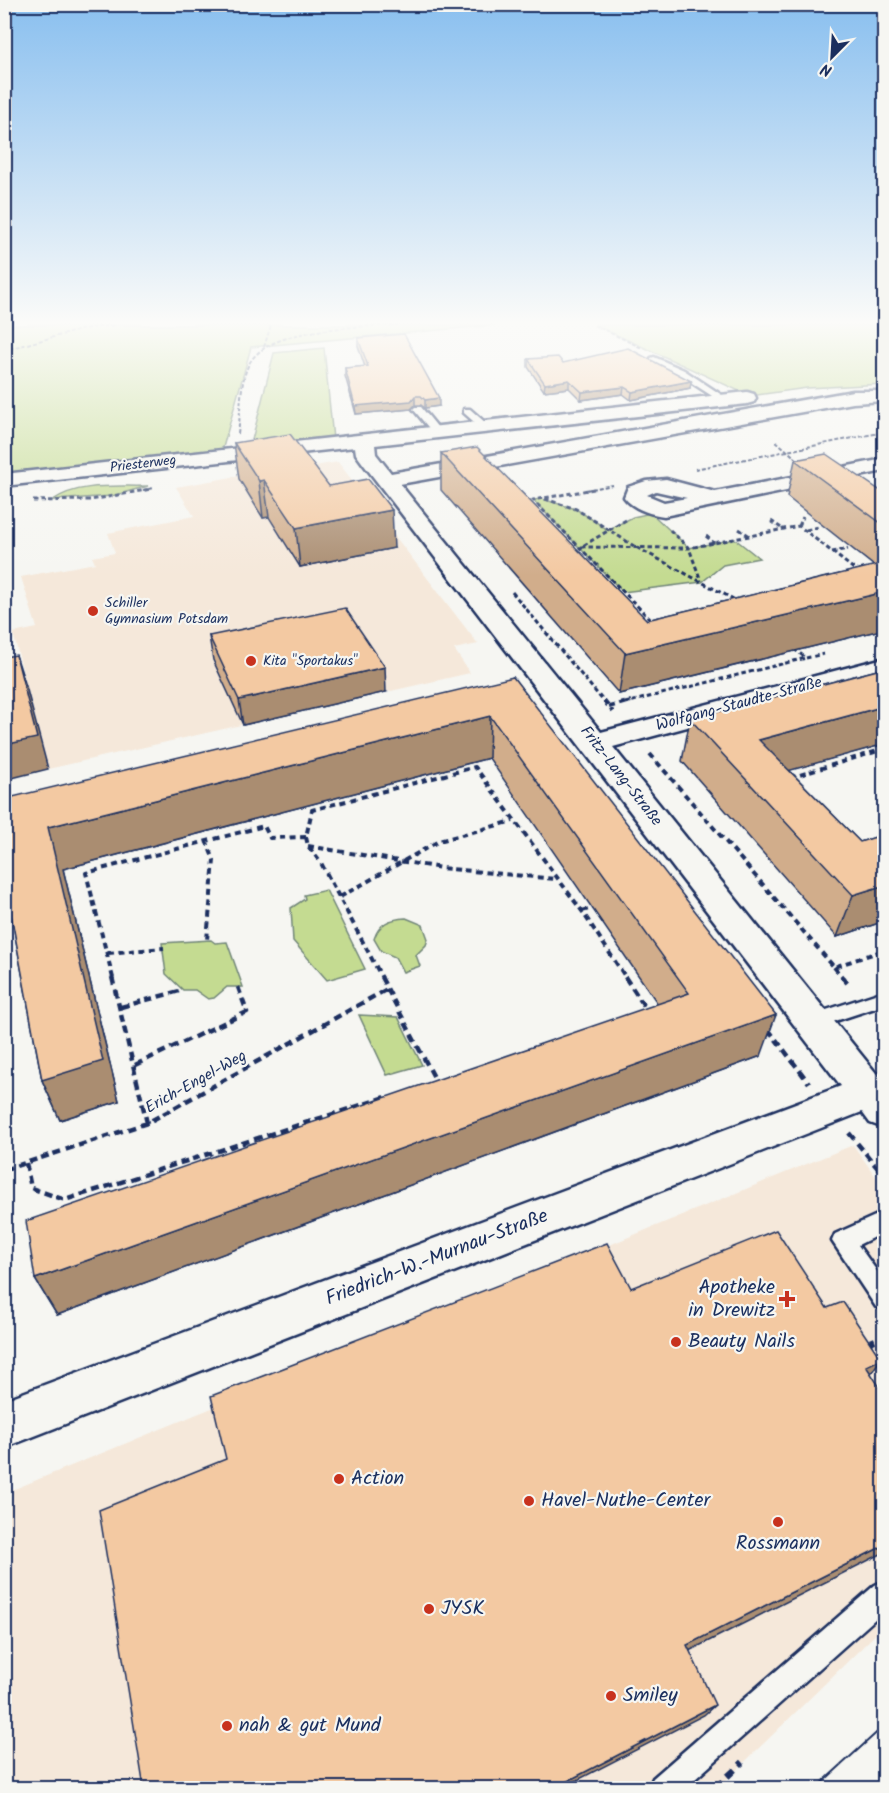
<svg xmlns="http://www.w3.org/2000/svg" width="889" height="1793" viewBox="0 0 889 1793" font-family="Kalam,sans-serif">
  <rect width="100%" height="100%" fill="#f6f6f2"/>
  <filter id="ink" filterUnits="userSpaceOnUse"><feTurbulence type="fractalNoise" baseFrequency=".0167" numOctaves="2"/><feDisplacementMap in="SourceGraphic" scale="12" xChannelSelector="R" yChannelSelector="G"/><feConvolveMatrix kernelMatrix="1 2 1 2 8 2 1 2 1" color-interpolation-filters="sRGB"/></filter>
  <g filter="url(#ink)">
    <!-- built -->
    <path fill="#f5e8da" d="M 338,462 L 478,644 L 454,649 L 470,673 L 48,769 L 13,633 L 37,628 L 21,577 L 95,563 L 92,557 L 115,553 L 108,533 L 194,516 L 176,487 L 238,476 L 239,479 Z
      M 853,1145 L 884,1188 L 884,1626 L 718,1788 L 5,1788 L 5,1493 Z"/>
    <!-- green -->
    <path fill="#c4db91" stroke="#708578" stroke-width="1.5" d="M 4,325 L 495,325 L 251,347 L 222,451 L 5,474 Z
      M 595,325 L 884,325 L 884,384 L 807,388 L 750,396 Z
      M 324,348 L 333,439 L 250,448 L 274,353 Z
      M 148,486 L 112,496 L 53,500 C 79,482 118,487 148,486 Z
      M 542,499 L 576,509 L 608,530 L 633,517 L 651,513 L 689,548 L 735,539 L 759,558 L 723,565 L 702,582 L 623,592 L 533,500 Z
      M 326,890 L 365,969 L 327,980 L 293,941 L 291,908 L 305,899 L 304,895 Z
      M 406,918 L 423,925 L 428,939 L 426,945 L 416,955 L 420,966 L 403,972 L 395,957 L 381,951 L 374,939 C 379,923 390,919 406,918 Z
      M 211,940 L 215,943 L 227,942 L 243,987 L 227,987 L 214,998 L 208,999 L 195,990 L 183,990 L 166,974 L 162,943 Z
      M 359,1015 L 398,1017 L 422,1065 L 387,1075 Z"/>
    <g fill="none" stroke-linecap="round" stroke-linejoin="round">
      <defs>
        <path id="lane" d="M 654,357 L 684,370 L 731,401 L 723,403 L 678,374 L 651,362 L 651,358 Z
          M 415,407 L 421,407 L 439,429 L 439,433 L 433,433 L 413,409 Z
          M 464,409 L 470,409 L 487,424 L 487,428 L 481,428 L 464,413 Z
          M 884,991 L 884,1005 L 814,1028 L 808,1026 L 805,1021 L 808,1016 Z
          M 884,1212 L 884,1232 L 858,1245 L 884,1281 L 884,1310 L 876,1307 L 832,1241 L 835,1234 Z
          M 884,1581 L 884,1611 L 685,1788 L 648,1788 L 653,1778 L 875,1585 Z"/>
        <path id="street" d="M 853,391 L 884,391 L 884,401 L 853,403 L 400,484 L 601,732 L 884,658 L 884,674 L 613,747 L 884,1083 L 884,1128 L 870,1123 L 862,1112 L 4,1448 L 4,1400 L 841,1086 L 364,465 L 356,454 L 355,447 L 4,486 L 4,474 L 747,392 L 754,394 L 756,398 L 754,402 L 747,404 L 375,445 L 376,454 L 391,473 Z
          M 884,459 L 884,471 L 664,516 C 650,514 633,509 624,497 L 628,487 L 646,481 L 666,479 L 715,492 ZM 656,491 L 687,498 L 664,502 L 647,495 Z"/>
      </defs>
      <!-- lane casing -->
      <use href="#lane" stroke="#1b2f5e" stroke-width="5"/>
      <!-- street casing -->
      <use href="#street" stroke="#1b2f5e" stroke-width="5"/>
      <!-- path-far4 -->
      <path stroke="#1b2f5e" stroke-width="2" stroke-dasharray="4 2" stroke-linecap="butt" d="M 594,325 L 642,348
        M 4,326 L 7,325
        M 264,347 L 271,325
        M 4,350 L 88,328 L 116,325
        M 238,434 C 241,413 239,386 248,366 C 266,326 360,327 398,325
        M 776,441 L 798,460
        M 695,469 L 884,432
        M 143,490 L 154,488
        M 586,490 L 613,485"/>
      <!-- path-far3 -->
      <path stroke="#1b2f5e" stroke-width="3" stroke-dasharray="4.5 3" stroke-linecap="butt" d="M 594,489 L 533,500 L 653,622
        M 545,499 L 576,509 L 634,546 L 737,601
        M 33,501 L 91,500 L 151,489
        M 626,520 L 581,547 L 689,548 L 799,526 L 859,573
        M 771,521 L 783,529
        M 799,526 L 803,517
        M 739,529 L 750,536
        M 670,530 L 689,548 L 701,581
        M 806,530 L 819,527
        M 706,536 L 714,543
        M 832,552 L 848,549
        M 512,592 L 605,703
        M 794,649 L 806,658 L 824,654
        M 625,703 L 806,658"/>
      <!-- path-far2 -->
      <path stroke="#1b2f5e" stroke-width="4" stroke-dasharray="6 4.5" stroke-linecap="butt" d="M 604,701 L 613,712
        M 609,707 L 631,701
        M 650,754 L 834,967 L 884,950
        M 790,778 L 884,749
        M 306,837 L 308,846 L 321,863 L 382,978
        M 206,840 L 214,860 L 207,940
        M 308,846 L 441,868 L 556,879
        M 340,897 L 439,841 L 513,821
        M 582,911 L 596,907
        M 108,953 L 164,948
        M 834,967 L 843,978
        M 113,978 L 86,873 L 264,826 L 270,838 L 306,837 L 312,810 L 475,767 L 582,911 L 626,978"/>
      <!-- path-far1 -->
      <path stroke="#1b2f5e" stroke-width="4.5" stroke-dasharray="8 5" stroke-linecap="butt" d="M 112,977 L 147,1123
        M 381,977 L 436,1081
        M 625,977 L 647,1010
        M 842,977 L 849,985
        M 121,1007 L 183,990
        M 768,1029 L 809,1083
        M 135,1065 L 247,1012 L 238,987
        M 849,1133 L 884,1176
        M 26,1163 L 31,1188 L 65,1200 L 386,1097
        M 4,1170 L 147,1123 L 389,988"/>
      <!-- path -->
      <path stroke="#1b2f5e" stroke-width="6" stroke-dasharray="10 7" stroke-linecap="butt" d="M 866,1344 L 884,1336
        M 715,1788 L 743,1762"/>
      <!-- lane -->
      <use href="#lane" fill="#f6f6f2" fill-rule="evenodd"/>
      <!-- street -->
      <use href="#street" fill="#f6f6f2" fill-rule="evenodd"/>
      <!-- tram -->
      <path stroke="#1b2f5e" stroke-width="2" d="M 816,1788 L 884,1726
        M 872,1788 L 884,1777"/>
    </g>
    <!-- wall -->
    <path fill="#d1ad8b" stroke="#1b2f5e" stroke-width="1.5" d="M 358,338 L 439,406 L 425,408 L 421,405 L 415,405 L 411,409 L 356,414 L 345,376 L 345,368 L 365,367 L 358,346 Z
      M 528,359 L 563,363 L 691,381 L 690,388 L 631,400 L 623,394 L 581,400 L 569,388 L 544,391 L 528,367 Z
      M 234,443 L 329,486 L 394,548 L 300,567 L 269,517 L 263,518 L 239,479 Z
      M 441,453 L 647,620 L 874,566 L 787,497 L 795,460 L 885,494 L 885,629 L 619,694 L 441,490 Z
      M 209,636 L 386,692 L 243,725 L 213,660 Z
      M 885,668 L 885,744 L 789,770 L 860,842 L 885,834 L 885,921 L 837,937 L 682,761 L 690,719 Z
      M 513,677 L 761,1056 L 57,1315 L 35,1279 L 658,1004 L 489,758 L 63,869 L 119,1101 L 60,1120 L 42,1080 L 4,877 Z"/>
    <!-- shaded-wall -->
    <path fill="#aa8d71" stroke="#1b2f5e" stroke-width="1.5" d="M 569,380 L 569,388 L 544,391 L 545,384 Z
      M 691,381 L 690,388 L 631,400 L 632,392 Z
      M 624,387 L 623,394 L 581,400 L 582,392 Z
      M 415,396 L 415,405 L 411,409 L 356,414 L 355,406 Z
      M 439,398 L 439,406 L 425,408 L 425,400 Z
      M 264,480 L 269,517 L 263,518 L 259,481 Z
      M 392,510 L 394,548 L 300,567 L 296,528 Z
      M 885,592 L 885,629 L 619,694 L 625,653 Z
      M 16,655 L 26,686 L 48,769 L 4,780 L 4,745 Z
      M 385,667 L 386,692 L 243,725 L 239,700 Z
      M 885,706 L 885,744 L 748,782 L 759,740 Z
      M 490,716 L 489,758 L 63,869 L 119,1101 L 60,1120 L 42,1080 L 48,827 Z
      M 885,885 L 885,921 L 837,937 L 853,895 Z
      M 776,1015 L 761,1056 L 57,1315 L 35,1279 Z
      M 881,1359 L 867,1379 L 866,1366 Z
      M 885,1545 L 885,1552 L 677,1657 L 687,1645 Z
      M 715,1705 L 704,1715 L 562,1788 L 554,1788 Z"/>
    <!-- building -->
    <path fill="#f3c9a2" stroke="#1b2f5e" stroke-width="1.5" d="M 404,334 L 439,398 L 425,400 L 421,396 L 415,396 L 411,401 L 355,406 L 345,368 L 368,366 L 358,338 Z
      M 628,348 L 691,381 L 632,392 L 624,387 L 582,392 L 569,380 L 545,384 L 528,359 L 558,357 L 563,363 Z
      M 290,434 L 329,486 L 368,479 L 392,510 L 296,528 L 264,480 L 259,481 L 234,443 Z
      M 477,447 L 647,620 L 885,563 L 885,592 L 625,653 L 441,453 Z
      M 826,454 L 885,494 L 885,526 L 795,460 Z
      M 345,608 L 385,667 L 239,700 L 209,636 Z
      M 16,655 L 37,738 L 4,745 L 4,657 Z
      M 885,668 L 885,706 L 759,740 L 860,842 L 885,834 L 885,885 L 853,895 L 690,719 Z
      M 513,677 L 776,1015 L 35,1279 L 26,1221 L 689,993 L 490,716 L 48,827 L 103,1061 L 42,1080 L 4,877 L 4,799 Z
      M 776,1230 L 827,1308 L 843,1302 L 881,1359 L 866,1366 L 885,1395 L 885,1545 L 687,1645 L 715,1705 L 554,1788 L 144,1788 L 99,1510 L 226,1459 L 211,1396 L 607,1243 L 631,1288 Z"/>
  </g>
  <!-- sky -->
  <linearGradient id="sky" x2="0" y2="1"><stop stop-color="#89bfef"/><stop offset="0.56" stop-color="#fbfbf9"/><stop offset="1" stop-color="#fbfbf9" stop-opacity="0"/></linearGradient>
  <rect width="889" height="576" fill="url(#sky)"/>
  <!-- markers -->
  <g fill="#c8321e" stroke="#f6f6f2" stroke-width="2">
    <circle cx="93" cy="611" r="6"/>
    <circle cx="251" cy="661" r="6"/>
    <path d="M784 1290h6v6h6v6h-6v6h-6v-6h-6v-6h6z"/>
    <circle cx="676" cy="1342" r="6"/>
    <circle cx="339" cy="1479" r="6"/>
    <circle cx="529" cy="1501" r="6"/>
    <circle cx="778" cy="1522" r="6"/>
    <circle cx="429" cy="1609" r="6"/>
    <circle cx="611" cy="1696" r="6"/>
    <circle cx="227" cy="1726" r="6"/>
  </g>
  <g text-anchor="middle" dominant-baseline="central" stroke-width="4.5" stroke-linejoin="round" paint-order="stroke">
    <!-- far-street labels -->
    <g font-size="14" fill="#1b2f5e" stroke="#f6f6f2">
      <text transform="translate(143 464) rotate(-7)">Priesterweg</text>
    </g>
    <!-- far-poi labels -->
    <g font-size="14" fill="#1b2f5e" stroke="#f6f6f2" text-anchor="start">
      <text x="105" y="603">Schiller<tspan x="105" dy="16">Gymnasium Potsdam</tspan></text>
      <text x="263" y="661">Kita "Sportakus"</text>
    </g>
    <!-- street labels -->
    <g font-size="16" fill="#1b2f5e" stroke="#f6f6f2">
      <text transform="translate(739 704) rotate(-15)">Wolfgang-Staudte-Straße</text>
      <text transform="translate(621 776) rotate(52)">Fritz-Lang-Straße</text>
      <text transform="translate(196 1082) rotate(-29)">Erich-Engel-Weg</text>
    </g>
    <!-- near-street labels -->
    <g font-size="20" fill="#1b2f5e" stroke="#f6f6f2">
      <text transform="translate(437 1258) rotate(-21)">Friedrich-W.-Murnau-Straße</text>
    </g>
    <!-- near-poi labels -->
    <g font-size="20" fill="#1b2f5e" stroke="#f6f6f2" text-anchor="start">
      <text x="775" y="1288" text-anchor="end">Apotheke<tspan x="775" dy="23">in Drewitz</tspan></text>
      <text x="688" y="1342">Beauty Nails</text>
      <text x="351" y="1479">Action</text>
      <text x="541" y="1501">Havel-Nuthe-Center</text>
      <text x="778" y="1544" text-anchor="middle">Rossmann</text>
      <text x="441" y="1609">JYSK</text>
      <text x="623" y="1696">Smiley</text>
      <text x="239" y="1726">nah &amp; gut Mund</text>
    </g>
  </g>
  <!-- margin -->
  <rect width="889" height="1793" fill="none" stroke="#f6f6f2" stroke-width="24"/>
  <rect x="12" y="12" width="865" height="1769" fill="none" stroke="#1b2f5e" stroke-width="2" filter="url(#ink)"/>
  <!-- north arrow -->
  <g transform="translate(832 57) rotate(204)" stroke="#f6f6f2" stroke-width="4.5" paint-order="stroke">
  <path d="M0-4.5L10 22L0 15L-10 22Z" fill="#1b2f5e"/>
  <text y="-9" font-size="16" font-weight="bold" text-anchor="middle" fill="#1b2f5e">N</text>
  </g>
</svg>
